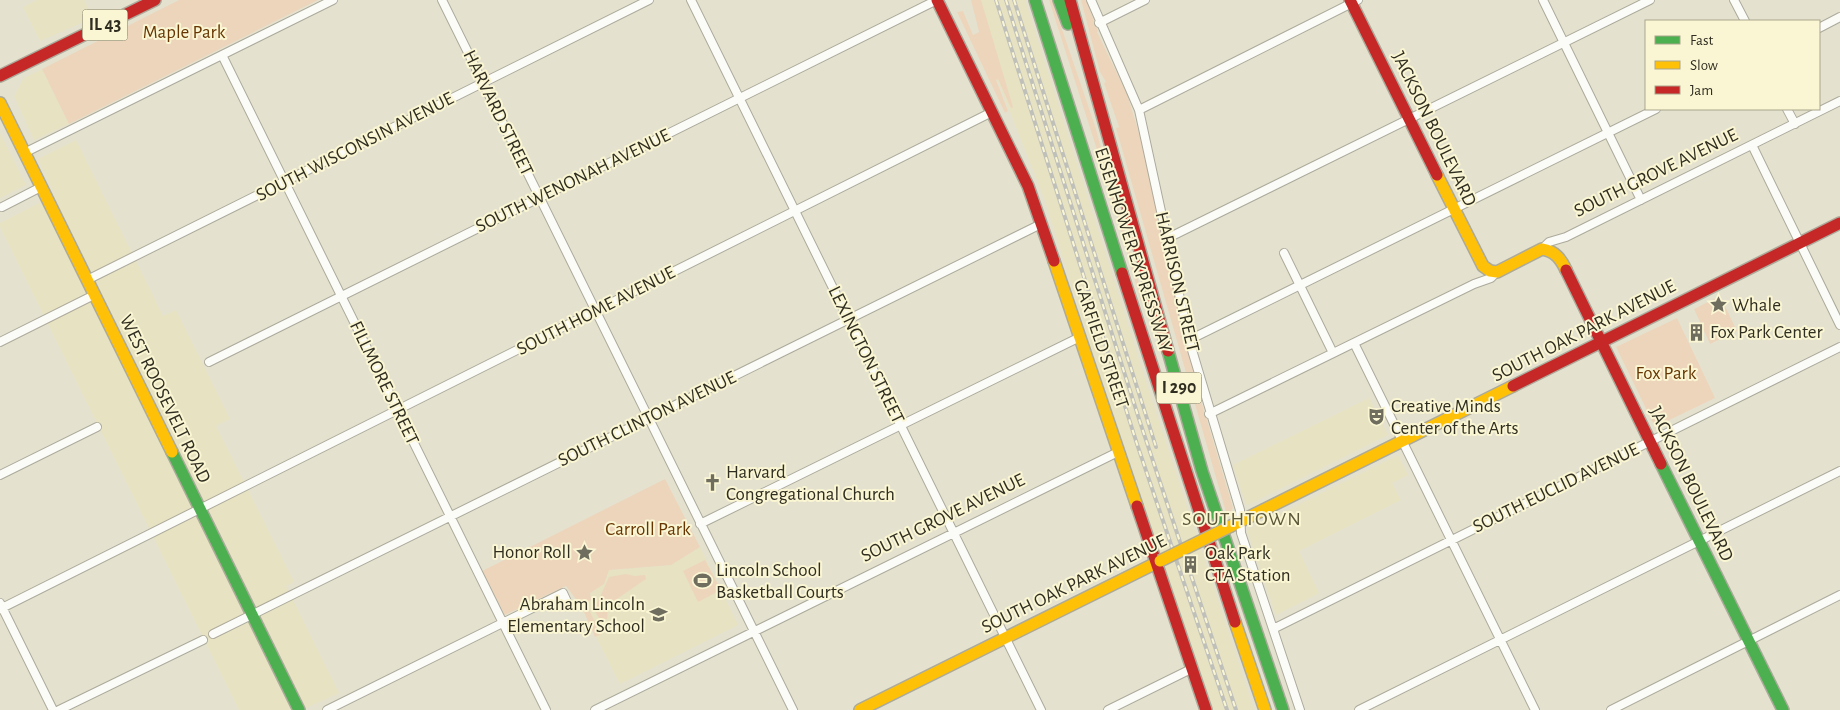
<svg xmlns="http://www.w3.org/2000/svg" width="1840" height="710" viewBox="0 0 1840 710" font-family="'Alegreya Sans',sans-serif">
  <rect width="100%" height="100%" fill="#e4e2cf"/>
  <!-- built -->
  <path fill="#e6e2c2" d="M 37,0 L 84,0 L 93,18 L 40,41 L 23,7 Z
    M 972,0 L 1025,0 L 1148,388 L 1254,710 L 1210,710 L 1133,480 L 1044,198 L 998,81 Z
    M 42,69 L 69,124 L 34,140 L 14,96 L 24,78 Z
    M 0,133 L 26,185 L 0,198 Z
    M 76,140 L 163,316 L 176,310 L 230,419 L 216,426 L 294,582 L 286,586 L 339,693 L 302,710 L 239,710 L 0,227 L 0,223 L 55,195 L 38,159 Z
    M 1369,398 L 1388,435 L 1248,505 L 1246,504 L 1233,465 Z
    M 1398,455 L 1408,475 L 1392,483 L 1401,500 L 1299,551 L 1319,593 L 1276,615 L 1247,530 Z
    M 700,547 L 738,625 L 620,684 L 580,605 L 591,600 L 590,593 L 604,584 L 609,570 L 671,565 Z"/>
  <!-- green -->
  <path fill="#edd5bc" d="M 179,0 L 318,0 L 69,124 L 42,69 Z
    M 971,0 L 981,0 L 1013,107 L 1011,108 L 998,79 L 996,80 L 1008,111 L 1005,113 L 957,12 L 963,11 L 973,35 L 979,32 Z
    M 1049,0 L 1052,0 L 1095,126 L 1144,301 L 1141,302 L 1105,175 Z
    M 1081,0 L 1086,0 L 1098,31 L 1097,32 L 1127,94 L 1141,140 L 1200,397 L 1233,508 L 1227,516 L 1116,128 L 1119,127 L 1104,83 L 1106,82 L 1100,72 Z
    M 1720,296 L 1737,331 L 1710,344 L 1694,309 Z
    M 1677,318 L 1715,398 L 1655,427 L 1616,347 Z
    M 665,479 L 700,547 L 671,565 L 609,570 L 604,584 L 590,593 L 591,600 L 580,605 L 566,586 L 505,615 L 482,571 Z
    M 705,560 L 721,590 L 698,602 L 683,571 Z
    M 626,574 L 634,576 L 645,575 L 646,579 L 608,605 L 607,619 L 600,620 L 594,610 L 609,577 Z
    M 589,610 L 601,634 L 595,637 L 584,612 Z"/>
  <g fill="none" stroke-linecap="round" stroke-linejoin="round">
    <defs>
      <path id="street" d="M 442,0 L 793,710
        M 691,0 L 1041,710
        M 1091,0 L 1139,110 L 1189,340 L 1240,510 L 1241,533 L 1300,710
        M 1543,0 L 1641,200
        M 1734,0 L 1745,21
        M 1099,23 L 1145,0
        M 1819,28 L 1840,17
        M 222,55 L 546,710
        M 1787,109 L 1795,124
        M 1139,110 L 1358,0
        M 1752,145 L 1840,325
        M 24,153 L 333,0
        M 2,207 L 41,187
        M 1168,238 L 1650,0
        M 1542,249 L 1549,242 L 1566,237 L 1840,101
        M 1284,253 L 1333,353
        M 87,280 L 649,0
        M 1189,340 L 1656,109
        M 0,342 L 94,295
        M 1354,343 L 1535,710
        M 209,362 L 937,0
        M 1209,414 L 1474,284 L 1491,278 L 1497,272
        M 0,475 L 97,427
        M 700,524 L 1080,337
        M 0,603 L 53,710
        M 0,609 L 992,112
        M 1273,629 L 1840,347
        M 213,634 L 1041,224
        M 59,710 L 203,640
        M 327,710 L 563,593 L 569,606
        M 595,710 L 1118,452
        M 1108,710 L 1191,669
        M 1359,710 L 1840,471
        M 1611,710 L 1840,595"/>
      <path id="fast" d="M 1035,0 L 1122,273
        M 1059,0 L 1068,24
        M 1168,351 L 1202,471 L 1283,710
        M 172,452 L 299,710
        M 1661,464 L 1783,710"/>
      <path id="slow" d="M 0,103 L 172,452
        M 1437,175 L 1483,266 L 1490,271 L 1497,272 L 1542,249 C 1555,251 1561,259 1566,270
        M 1054,261 L 1137,506
        M 1231,526 L 1513,386
        M 1235,622 L 1265,710
        M 860,710 L 1160,561"/>
      <path id="jam" d="M 937,0 L 1028,186 L 1054,261
        M 1070,0 L 1168,351
        M 1350,0 L 1437,175
        M 0,76 L 155,0
        M 1566,270 L 1661,464
        M 1122,273 L 1235,622
        M 1513,386 L 1840,223
        M 1137,506 L 1206,710"/>
    </defs>
    <!-- street casing -->
    <use href="#street" stroke="#acaa9b" stroke-width="10"/>
    <!-- fast casing -->
    <use href="#fast" stroke="#acaa9b" stroke-width="14"/>
    <!-- slow casing -->
    <use href="#slow" stroke="#acaa9b" stroke-width="14"/>
    <!-- jam casing -->
    <use href="#jam" stroke="#acaa9b" stroke-width="14"/>
    <!-- street -->
    <use href="#street" stroke="#fbfbf8" stroke-width="8"/>
    <!-- fast -->
    <use href="#fast" stroke="#4caf50" stroke-width="11"/>
    <!-- slow -->
    <use href="#slow" stroke="#ffc107" stroke-width="11"/>
    <!-- jam -->
    <use href="#jam" stroke="#c62828" stroke-width="11"/>
    <defs>
      <path id="rail" d="M 996,0 L 1137,444 L 1227,710
        M 1006,0 L 1140,422 L 1236,710
        M 1014,0 L 1156,447"/>
    </defs>
    <!-- rail casing -->
    <use href="#rail" stroke="#c0c0bb" stroke-width="4"/>
    <!-- rail -->
    <use href="#rail" stroke="#faf6d3" stroke-width="2" stroke-dasharray="5.5" stroke-linecap="butt"/>
    <defs>
      <path id="slow-bridge" d="M 1160,561 L 1231,526"/>
    </defs>
    <!-- slow-bridge casing -->
    <use href="#slow-bridge" stroke="#acaa9b" stroke-width="14" stroke-linecap="butt"/>
    <!-- slow-bridge -->
    <use href="#slow-bridge" stroke="#ffc107" stroke-width="11"/>
  </g>
  <!-- icons -->
  <defs>
    <symbol id="sight-bare" viewBox="-9 -9 18 18"><path d="M0-6L1.8-2.2L6-1.7L2.9 1.2L3.7 5.4L0 3.3L-3.7 5.4L-2.9 1.2L-6-1.7L-1.8-2.2Z" fill="#6f6d5e" stroke="#faf6d3" stroke-width="2.5" paint-order="stroke"/></symbol>
    <symbol id="building-bare" viewBox="-9 -9 18 18"><path d="M-4-6H4V6H1V3H-1V6H-4ZM-2.5-4.3h1.7v1.8h-1.7ZM.8-4.3h1.7v1.8H.8ZM-2.5-1h1.7V.8h-1.7ZM.8-1h1.7V.8H.8Z" fill="#6f6d5e" stroke="#faf6d3" stroke-width="2.5" paint-order="stroke"/></symbol>
    <symbol id="theatre-bare" viewBox="-9 -9 18 18"><path d="M-5-5.5Q0-4 5-5.5V0Q5 5 0 6Q-5 5-5 0ZM-3.3-2.5H-1v1.5H-3.3ZM1-2.5H3.3v1.5H1ZM-2.8 1Q0 5.5 2.8 1Z" fill="#6f6d5e" stroke="#faf6d3" stroke-width="2.5" paint-order="stroke"/></symbol>
    <symbol id="church-bare" viewBox="-9 -9 18 18"><path d="M-1.2-6h2.4v3.5h3.3v2.4h-3.3V6h-2.4V-.1h-3.3v-2.4h3.3Z" fill="#6f6d5e" stroke="#faf6d3" stroke-width="2.5" paint-order="stroke"/></symbol>
    <symbol id="stadium-bare" viewBox="-9 -9 18 18"><path d="M0-5a6.5 5 0 1 0 0 10a6.5 5 0 1 0 0-10ZM-3.5-1.8h7v3.6h-7Z" fill="#6f6d5e" stroke="#faf6d3" stroke-width="2.5" paint-order="stroke"/></symbol>
    <symbol id="school-bare" viewBox="-9 -9 18 18"><path d="M0-5L7-2L0 1L-7-2ZM-4 1L0 2.5L4 1V4Q0 6-4 4Z" fill="#6f6d5e" stroke="#faf6d3" stroke-width="2.5" paint-order="stroke"/></symbol>
  </defs>
  <g fill-rule="evenodd">
    <use href="#sight-bare" x="1706" y="292" width="25" height="25"/>
    <use href="#building-bare" x="1684" y="320" width="25" height="25"/>
    <use href="#theatre-bare" x="1364" y="404" width="25" height="25"/>
    <use href="#church-bare" x="700" y="470" width="25" height="25"/>
    <use href="#sight-bare" x="572" y="540" width="25" height="25"/>
    <use href="#building-bare" x="1178" y="552" width="25" height="25"/>
    <use href="#stadium-bare" x="690" y="568" width="25" height="25"/>
    <use href="#school-bare" x="646" y="602" width="25" height="25"/>
  </g>
  <g text-anchor="middle" dominant-baseline="central" stroke-width="4" stroke-linejoin="round" paint-order="stroke">
    <!-- shield labels -->
    <g fill="#faf6d3" stroke="#6d6a56" stroke-width="1">
      <rect x="82.5" y="9.5" width="45" height="31" rx="4"/>
      <rect x="1156.5" y="372.5" width="45" height="31" rx="4"/>
    </g>
    <g font-size="18" font-weight="bold" fill="#302e21">
      <text x="105" y="25">IL 43</text>
      <text x="1179" y="388">I 290</text>
    </g>
    <!-- park labels -->
    <g font-size="19" fill="#673502" stroke="#faf6d3">
      <text x="184" y="32">Maple Park</text>
      <text x="1666" y="373">Fox Park</text>
      <text x="648" y="529">Carroll Park</text>
    </g>
    <!-- street labels -->
    <g font-size="19" fill="#302e21" stroke="#faf6d3">
      <text transform="translate(498 113) rotate(64)">HARVARD STREET</text>
      <text transform="translate(1434 129) rotate(64)">JACKSON BOULEVARD</text>
      <text transform="translate(355 147) rotate(-27)">SOUTH WISCONSIN AVENUE</text>
      <text transform="translate(1656 173) rotate(-26)">SOUTH GROVE AVENUE</text>
      <text transform="translate(573 181) rotate(-26)">SOUTH WENONAH AVENUE</text>
      <text transform="translate(1133 250) rotate(72)">EISENHOWER EXPRESSWAY</text>
      <text transform="translate(1177 282) rotate(77)">HARRISON STREET</text>
      <text transform="translate(596 311) rotate(-27)">SOUTH HOME AVENUE</text>
      <text transform="translate(1584 331) rotate(-27)">SOUTH OAK PARK AVENUE</text>
      <text transform="translate(1101 344) rotate(71)">GARFIELD STREET</text>
      <text transform="translate(866 355) rotate(64)">LEXINGTON STREET</text>
      <text transform="translate(384 383) rotate(64)">FILLMORE STREET</text>
      <text transform="translate(165 399) rotate(64)">WEST ROOSEVELT ROAD</text>
      <text transform="translate(647 419) rotate(-26)">SOUTH CLINTON AVENUE</text>
      <text transform="translate(1691 484) rotate(64)">JACKSON BOULEVARD</text>
      <text transform="translate(1556 488) rotate(-26)">SOUTH EUCLID AVENUE</text>
      <text transform="translate(943 518) rotate(-26)">SOUTH GROVE AVENUE</text>
      <text transform="translate(1074 584) rotate(-26)">SOUTH OAK PARK AVENUE</text>
    </g>
    <!-- poi labels -->
    <g font-size="19" fill="#302e21" stroke="#faf6d3" text-anchor="start">
      <text x="1732" y="305">Whale</text>
      <text x="1710" y="332">Fox Park Center</text>
      <text x="1391" y="406">Creative Minds<tspan x="1391" dy="22">Center of the Arts</tspan></text>
      <text x="726" y="472">Harvard<tspan x="726" dy="22">Congregational Church</tspan></text>
      <text x="571" y="552" text-anchor="end">Honor Roll</text>
      <text x="1205" y="553">Oak Park<tspan x="1205" dy="22">CTA Station</tspan></text>
      <text x="716" y="570">Lincoln School<tspan x="716" dy="22">Basketball Courts</tspan></text>
      <text x="645" y="604" text-anchor="end">Abraham Lincoln<tspan x="645" dy="22">Elementary School</tspan></text>
    </g>
    <!-- neighbourhood labels -->
    <g font-size="20" letter-spacing="1" fill="#5c583a" stroke="#faf6d3">
      <text x="1242" y="519">SOUTHTOWN</text>
    </g>
  </g>
  <!-- legend -->
  <rect x="1645" y="20" width="175" height="90" fill="#faf6d3" stroke="#a9a68c"/>
  <rect x="1655" y="36" width="25" height="8" fill="#4caf50" stroke="#a9a68c"/>
  <text x="1690" y="45" font-size="15" fill="#302e21">Fast</text>
  <rect x="1655" y="61" width="25" height="8" fill="#ffc107" stroke="#a9a68c"/>
  <text x="1690" y="70" font-size="15" fill="#302e21">Slow</text>
  <rect x="1655" y="86" width="25" height="8" fill="#c62828" stroke="#a9a68c"/>
  <text x="1690" y="95" font-size="15" fill="#302e21">Jam</text>
</svg>
